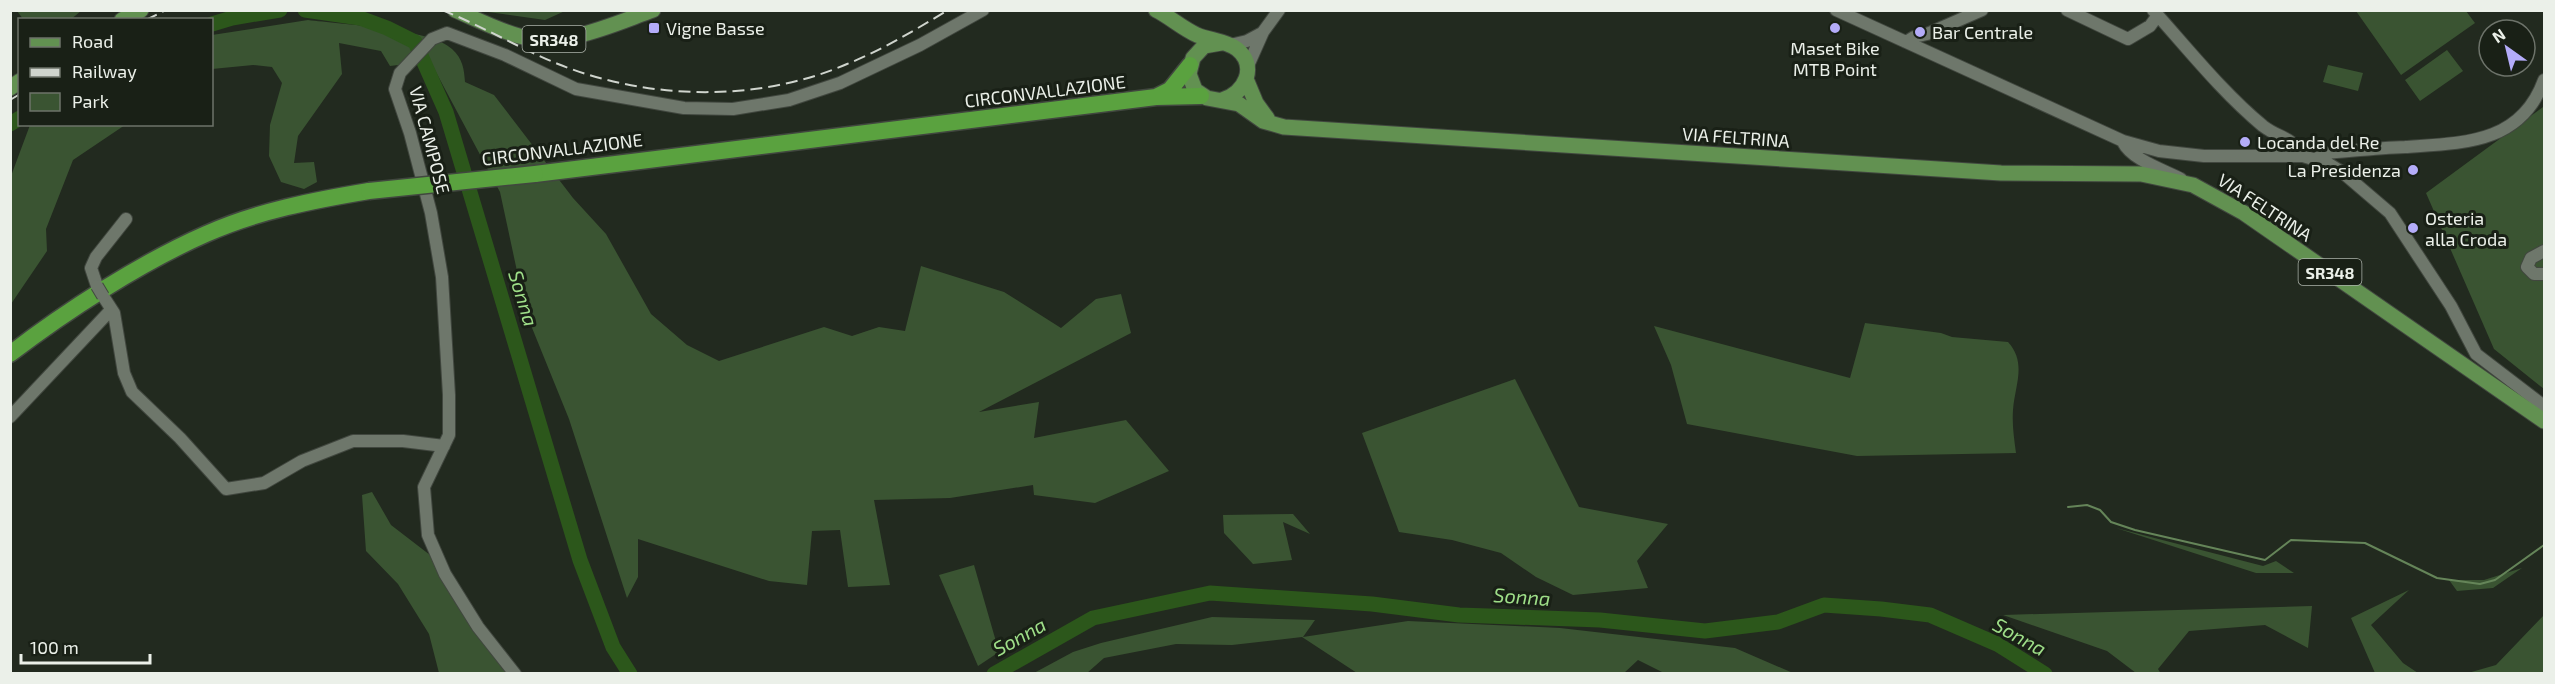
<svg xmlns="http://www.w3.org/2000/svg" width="2555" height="684" viewBox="0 0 2555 684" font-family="'Exo 2',sans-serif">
  <rect width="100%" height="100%" fill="#222a1f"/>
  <!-- green -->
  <path fill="#3a5432" d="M 17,11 L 81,11 L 70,20 L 23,19 Z
    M 481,11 L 565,11 L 545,20 Z
    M 2356,11 L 2466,11 L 2475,23 L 2401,75 Z
    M 2543,11 L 2544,11 L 2544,389 L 2494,349 L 2426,193 L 2543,107 Z
    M 308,20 C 339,24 432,29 452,49 C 463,59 464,69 465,82 L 494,95 L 573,198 L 606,234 L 651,314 L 687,345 L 719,361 L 824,327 L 852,336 L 879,327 L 905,331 L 921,266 L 1004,292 L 1061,328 L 1096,299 L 1121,294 L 1131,333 L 979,412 L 1039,402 L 1034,438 L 1126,420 L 1169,471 L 1095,503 L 1034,495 L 1033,485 L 950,498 L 874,500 L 890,585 L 848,587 L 840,530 L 812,531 L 807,585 L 769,581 L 638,539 L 638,577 L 627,598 L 569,419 L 526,313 L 500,192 L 430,61 L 390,66 L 381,51 L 339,43 L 342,74 L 298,136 L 294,163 L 314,162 L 317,182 L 304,189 L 281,182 L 269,156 L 270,125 L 282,83 L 272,67 L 253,65 L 212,69 L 212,35 Z
    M 2447,50 L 2463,71 L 2420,101 L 2405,80 Z
    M 2328,65 L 2363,73 L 2358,91 L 2323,82 Z
    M 30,125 L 125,125 L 73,160 L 46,229 L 47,251 L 11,304 L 11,176 Z
    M 1865,323 L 1941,333 L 1952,337 L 2008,342 C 2027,363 2015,385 2013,410 C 2012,425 2014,438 2016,453 L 1857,456 L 1687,424 L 1671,365 L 1654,326 L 1850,378 Z
    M 1515,379 L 1579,507 L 1668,524 L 1637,561 L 1648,588 L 1573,595 L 1536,577 L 1501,553 L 1452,540 L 1399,532 L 1362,433 Z
    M 372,492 L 391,525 L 430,555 L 509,673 L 439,673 L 429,634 L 398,584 L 366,551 L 362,495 Z
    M 1293,514 L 1310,534 L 1283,522 L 1292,560 L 1253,564 L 1224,533 L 1223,515 Z
    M 2116,528 L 2263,566 L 2276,561 L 2294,573 L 2256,573 Z
    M 974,565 L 999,652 L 978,666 L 939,575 Z
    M 2522,568 L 2493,588 L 2457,591 L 2449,580 L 2484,580 Z
    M 2409,590 L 2371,625 L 2403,663 L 2418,673 L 2375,673 L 2351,618 Z
    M 2312,606 L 2308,648 L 2265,625 L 2189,631 L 2158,669 L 2161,674 L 2136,673 L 2107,651 L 2003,615 Z
    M 2544,615 L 2544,673 L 2468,673 L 2496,665 Z
    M 1212,617 L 1315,620 L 1303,637 L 1408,621 L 1560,628 L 1735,648 L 1793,673 L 1664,673 L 1638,660 L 1624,673 L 1357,673 L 1302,637 L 1232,645 L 1176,644 L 1104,658 L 1087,673 L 1034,673 L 1073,652 L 1101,643 Z"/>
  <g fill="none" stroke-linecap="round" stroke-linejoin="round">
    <!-- stream -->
    <path stroke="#658559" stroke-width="2" d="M 2068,507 L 2087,505 L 2100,510 L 2111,522 L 2135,530 L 2265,560 L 2291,540 L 2365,543 L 2437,578 L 2480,584 L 2495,580 L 2544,545"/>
    <!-- river -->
    <path stroke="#2c571b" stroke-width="15" d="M 305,10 L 360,18 L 387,28 L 415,42 L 446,112 L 580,560 L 613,647 L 630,674
      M 212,24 L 232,18 L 280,10
      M 10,124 L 20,118
      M 994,674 L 1093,618 L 1210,593 L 1372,604 L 1459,615 L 1600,620 L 1705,631 L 1778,622 L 1824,605 L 1881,609 L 1930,615 L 1997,644 L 2045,674"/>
    <defs>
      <path id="minor" d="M 1836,10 L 2123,141 L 2159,151 L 2204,156 L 2303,156 L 2329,164 L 2342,172 L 2390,213 L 2451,306 L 2476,354 L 2544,406
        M 2067,10 L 2128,39 L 2150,26 L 2158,15
        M 2153,10 C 2188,49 2223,93 2263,126 C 2280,139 2290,135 2303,156
        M 1906,42 L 1914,37 L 1927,34 L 1982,10
        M 1230,45 L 1247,41 L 1262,33
        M 1247,68 L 1263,32 L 1279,10
        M 2123,142 C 2132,160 2164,170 2181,179
        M 2316,159 L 2326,153 C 2352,151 2378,148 2405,147 C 2463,143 2521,144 2544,80
        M 2544,251 L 2531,258 L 2527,267 L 2534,274 L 2544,274
        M 97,286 L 91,268 L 96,257 L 126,219
        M 103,296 L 114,313 L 124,373 L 132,392 L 180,438 L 226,489 L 264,483 L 302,461 L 353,441 L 403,441 L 444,446
        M 10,417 L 108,313 L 114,313
        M 515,674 L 478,627 L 445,574 L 428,535 L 424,487 L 449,435 L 449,395 L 442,277 L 431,213 L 410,133 L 395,89 L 400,73 L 432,39 L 447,33 L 505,55 L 576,89 L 684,108 L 733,109 L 789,100 L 840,83 L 920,45 L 983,10"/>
      <path id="major" d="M 455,10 C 476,19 497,30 519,36 C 564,48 611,25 653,10
        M 1156,10 C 1170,17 1182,28 1197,35 C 1209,40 1226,41 1237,49 C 1258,66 1245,94 1222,100
        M 122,20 L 141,10
        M 1221,43 L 1204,46 L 1193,58 L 1189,74 L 1195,90 L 1207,98 L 1239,104 L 1263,121 L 1284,127 L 2001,173 L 2141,174 L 2193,185 L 2244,213 L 2544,421
        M 1246,79 L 1256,103 L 1267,118
        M 10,88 L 20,81"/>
      <path id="highway" d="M 1156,97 L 1170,90 L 1190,65
        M 535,174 L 1156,97 L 1201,96
        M 10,354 C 66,311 142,262 206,234 C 257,211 315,200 369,191"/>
    </defs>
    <!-- minor casing -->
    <use href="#minor" stroke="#41473f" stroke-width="14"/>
    <!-- major casing -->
    <use href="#major" stroke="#41473f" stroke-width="17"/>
    <!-- highway casing -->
    <use href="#highway" stroke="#41473f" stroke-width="19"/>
    <!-- minor -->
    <use href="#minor" stroke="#6e776b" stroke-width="12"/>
    <!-- major -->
    <use href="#major" stroke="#629151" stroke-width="15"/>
    <!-- highway -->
    <use href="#highway" stroke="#5aa23f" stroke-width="16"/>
    <!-- rail -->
    <path stroke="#cfd4cd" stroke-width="2" stroke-dasharray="12 6" stroke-linecap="butt" d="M 442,10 C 482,26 519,48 558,64 C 648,100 757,103 847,64 C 882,50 915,30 948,10
      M 146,20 L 166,10
      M 10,100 L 20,94"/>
    <defs>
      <path id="minor-bridge" d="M 97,286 L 103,296"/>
      <path id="highway-bridge" d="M 369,191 L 535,174"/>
    </defs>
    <!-- minor-bridge casing -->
    <use href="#minor-bridge" stroke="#41473f" stroke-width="14" stroke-linecap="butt"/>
    <!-- highway-bridge casing -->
    <use href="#highway-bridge" stroke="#41473f" stroke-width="19" stroke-linecap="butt"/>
    <!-- minor-bridge -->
    <use href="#minor-bridge" stroke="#6e776b" stroke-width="12"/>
    <!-- highway-bridge -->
    <use href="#highway-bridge" stroke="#5aa23f" stroke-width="16"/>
  </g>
  <!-- markers -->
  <g fill="#b4acf9" stroke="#192016" stroke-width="2">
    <rect x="648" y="22" width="12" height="12" rx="3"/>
    <circle cx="1835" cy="28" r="6"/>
    <circle cx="1920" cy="32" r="6"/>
    <circle cx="2245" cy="142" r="6"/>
    <circle cx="2413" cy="170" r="6"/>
    <circle cx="2413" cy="228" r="6"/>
  </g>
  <g text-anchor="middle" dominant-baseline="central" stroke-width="6" stroke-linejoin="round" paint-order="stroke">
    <!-- shield labels -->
    <g fill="#192016" stroke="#acb2aa" stroke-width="1.5">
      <rect x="522.5" y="26" width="63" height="26" rx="4.5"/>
      <rect x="2298.5" y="259" width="63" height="26" rx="4.5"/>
    </g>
    <g font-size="16" font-weight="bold" fill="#ebf0e9">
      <text x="554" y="39">SR348</text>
      <text x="2330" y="272">SR348</text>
    </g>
    <!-- poi labels -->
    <g font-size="18" fill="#ebf0e9" stroke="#192016" text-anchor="start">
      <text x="666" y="28">Vigne Basse</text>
      <text x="1932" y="32">Bar Centrale</text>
      <text x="1835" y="48" text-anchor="middle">Maset Bike<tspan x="1835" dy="21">MTB Point</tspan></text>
      <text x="2257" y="142">Locanda del Re</text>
      <text x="2401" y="170" text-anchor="end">La Presidenza</text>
      <text x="2425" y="218">Osteria<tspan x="2425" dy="21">alla Croda</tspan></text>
    </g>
    <!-- street labels -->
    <g font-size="18" fill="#ebf0e9" stroke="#192016">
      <text transform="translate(1045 91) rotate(-7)">CIRCONVALLAZIONE</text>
      <text transform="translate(1736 137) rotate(4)">VIA FELTRINA</text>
      <text transform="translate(430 140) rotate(75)">VIA CAMPOSE</text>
      <text transform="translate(562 149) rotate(-7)">CIRCONVALLAZIONE</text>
      <text transform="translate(2265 207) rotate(33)">VIA FELTRINA</text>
    </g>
    <!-- water labels -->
    <g font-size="20" font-style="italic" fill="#9ede88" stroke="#192016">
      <text transform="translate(524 298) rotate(73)">Sonna</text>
      <text transform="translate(1522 596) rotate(4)">Sonna</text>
      <text transform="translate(1019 636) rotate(-29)">Sonna</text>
      <text transform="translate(2020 636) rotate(29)">Sonna</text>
    </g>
  </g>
  <!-- border -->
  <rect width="2555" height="684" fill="none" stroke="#ebf0e9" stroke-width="24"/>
  <!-- legend -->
  <rect x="18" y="18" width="195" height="108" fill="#192016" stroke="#6d736a" stroke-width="1.5"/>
  <rect x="30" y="38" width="30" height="9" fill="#629151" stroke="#6d736a" stroke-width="1.5"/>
  <text x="72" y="48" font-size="18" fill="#ebf0e9">Road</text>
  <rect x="30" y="68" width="30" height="9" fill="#cfd4cd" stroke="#6d736a" stroke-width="1.5"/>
  <text x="72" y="78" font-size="18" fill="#ebf0e9">Railway</text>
  <rect x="30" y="93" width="30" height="18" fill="#3a5432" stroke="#6d736a" stroke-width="1.5"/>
  <text x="72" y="108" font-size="18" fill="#ebf0e9">Park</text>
  <!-- north arrow -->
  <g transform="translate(2507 48) rotate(326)"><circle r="28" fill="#192016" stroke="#6d736a" stroke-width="1.5"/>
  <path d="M0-4.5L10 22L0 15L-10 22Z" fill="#b4acf9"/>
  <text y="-9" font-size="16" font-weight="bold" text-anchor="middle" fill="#ebf0e9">N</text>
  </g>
  <!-- scale -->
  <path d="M21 654v9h129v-9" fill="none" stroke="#ebf0e9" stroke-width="3"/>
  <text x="30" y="654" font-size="18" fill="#ebf0e9" stroke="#192016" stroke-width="4.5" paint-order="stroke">100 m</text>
</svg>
